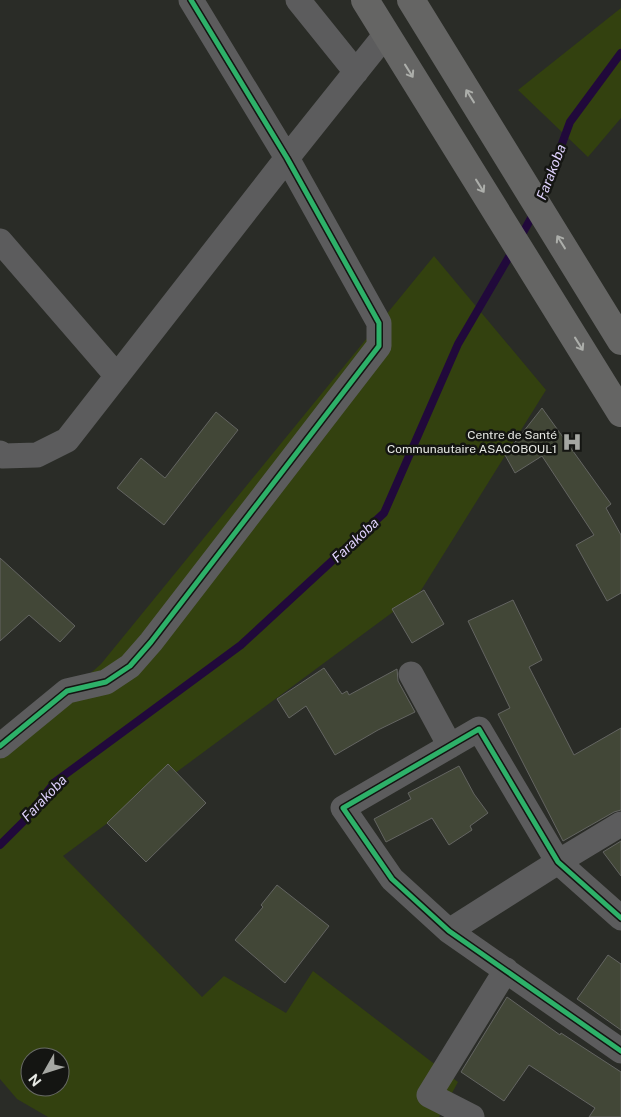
<svg xmlns="http://www.w3.org/2000/svg" width="621" height="1117" viewBox="0 0 621 1117" font-family="'Public Sans',sans-serif">
  <rect width="100%" height="100%" fill="#2a2c27"/>
  <!-- grass -->
  <path fill="#33410f" fill-rule="evenodd" d="M 621,8 L 621,118 L 588,157 L 518,90 Z
    M 434,256 L 546,390 L 420,592 L 63,856 L 202,997 L 224,976 L 286,1013 L 313,971 L 458,1082 L 439,1117 L 48,1117 L 17,1099 L 0,1079 L 0,753 L 101,664 ZM 30,1057 L 60,1057 L 60,1087 L 30,1087 Z"/>
  <g fill="none" stroke-linecap="round" stroke-linejoin="round">
    <!-- stream -->
    <path stroke="#21093b" stroke-width="8" d="M 541,201 L 570,122 L 621,53
      M 520,238 L 535,211
      M 0,845 L 23,822 L 55,782 L 241,645 L 384,513 L 458,344 L 513,250"/>
  </g>
  <!-- building -->
  <path fill="#424737" stroke="#646562" d="M 542,408 L 611,504 L 606,508 L 621,535 L 621,593 L 607,601 L 576,545 L 594,535 L 542,456 L 515,473 L 505,455 Z
    M 216,412 L 238,430 L 164,525 L 117,488 L 141,458 L 165,478 Z
    M 0,558 L 75,626 L 60,642 L 29,615 L 0,641 Z
    M 424,590 L 444,624 L 412,643 L 392,609 Z
    M 513,600 L 542,660 L 529,667 L 574,755 L 621,728 L 621,810 L 614,812 L 563,841 L 498,714 L 510,708 L 468,621 Z
    M 324,668 L 342,694 L 347,691 L 349,695 L 397,669 L 398,681 L 415,712 L 378,730 L 335,755 L 306,706 L 289,718 L 277,699 Z
    M 168,764 L 206,803 L 146,862 L 107,823 Z
    M 459,766 L 474,794 L 488,813 L 470,826 L 472,830 L 449,845 L 432,818 L 386,842 L 374,819 L 411,799 L 408,793 Z
    M 621,841 L 621,876 L 603,852 Z
    M 277,885 L 329,926 L 285,983 L 235,940 L 263,907 L 261,905 Z
    M 608,955 L 621,964 L 621,1030 L 577,999 Z
    M 507,997 L 560,1035 L 561,1033 L 621,1072 L 621,1117 L 589,1117 L 595,1108 L 529,1065 L 504,1101 L 461,1072 Z"/>
  <g fill="none" stroke-linecap="round" stroke-linejoin="round">
    <!-- minor -->
    <path stroke="#5c5c5d" stroke-width="25" d="M 298,0 L 356,72
      M 0,241 L 117,376
      M 0,453 L 3,456 L 37,455 L 67,440 L 287,158 L 386,34
      M 411,674 L 450,746
      M 0,746 L 67,691 L 106,682 L 130,666 L 151,642 L 379,346 L 379,323 L 287,158 L 191,0
      M 621,918 L 558,862 L 479,729 L 343,808 L 392,879 L 449,931 L 621,1051
      M 449,931 L 558,862 L 621,824
      M 472,1117 L 429,1095 L 506,970"/>
    <!-- major -->
    <path stroke="#656564" stroke-width="28" d="M 365,0 L 621,413
      M 411,0 L 621,341"/>
    <defs>
      <path id="cycleway" d="M 0,746 L 67,691 L 106,682 L 130,666 L 151,642 L 379,346 L 379,323 L 287,158 L 191,0
        M 621,918 L 558,862 L 479,729 L 343,808 L 392,879 L 449,931 L 621,1051"/>
    </defs>
    <!-- cycleway casing -->
    <use href="#cycleway" stroke="#141512" stroke-width="8"/>
    <!-- cycleway -->
    <use href="#cycleway" stroke="#2db169" stroke-width="5"/>
  </g>
  <!-- one-way arrows -->
  <defs><path id="oneway-shaft" d="M-6 0H5M1.5-3L5.5 0L1.5 3" fill="none" stroke-width="1.6" stroke-linecap="round" stroke-linejoin="round" transform="scale(1.25)"/></defs>
  <g stroke="#acaeaa">
    <use href="#oneway-shaft" transform="translate(409 71) rotate(58)"/>
    <use href="#oneway-shaft" transform="translate(470 96) rotate(-122)"/>
    <use href="#oneway-shaft" transform="translate(480 186) rotate(58)"/>
    <use href="#oneway-shaft" transform="translate(561 242) rotate(-122)"/>
    <use href="#oneway-shaft" transform="translate(579 344) rotate(58)"/>
  </g>
  <!-- icons -->
  <defs>
    <symbol id="hospital-bare" viewBox="-9 -9 18 18"><path d="M-5-5h3v3.5h4V-5h3V5h-3V1.5h-4V5h-3Z" fill="#a5a7a2" stroke="#141512" stroke-width="2.5" paint-order="stroke"/></symbol>
  </defs>
  <g fill-rule="evenodd">
    <use href="#hospital-bare" x="558" y="428" width="28" height="28"/>
  </g>
  <g text-anchor="middle" dominant-baseline="central" stroke-width="5" stroke-linejoin="round" paint-order="stroke">
    <!-- poi labels -->
    <g font-size="12" fill="#e7e9e4" stroke="#141512" text-anchor="end">
      <text x="557" y="435">Centre de Santé<tspan x="557" dy="14">Communautaire ASACOBOUL1</tspan></text>
    </g>
    <!-- water labels -->
    <g font-size="14" font-style="italic" fill="#dfd1fd" stroke="#141512">
      <text transform="translate(551 172) rotate(-69)">Farakoba</text>
      <text transform="translate(355 540) rotate(-43)">Farakoba</text>
      <text transform="translate(44 798) rotate(-46)">Farakoba</text>
    </g>
  </g>
  <!-- north arrow -->
  <g transform="translate(45 1072) rotate(231)"><circle r="24" fill="#141512" stroke="#686a66"/>
  <path d="M0-4L9 19L0 12L-9 19Z" fill="#a5a7a2"/>
  <text y="-8" font-size="14" font-weight="bold" text-anchor="middle" fill="#e7e9e4">N</text>
  </g>
</svg>
